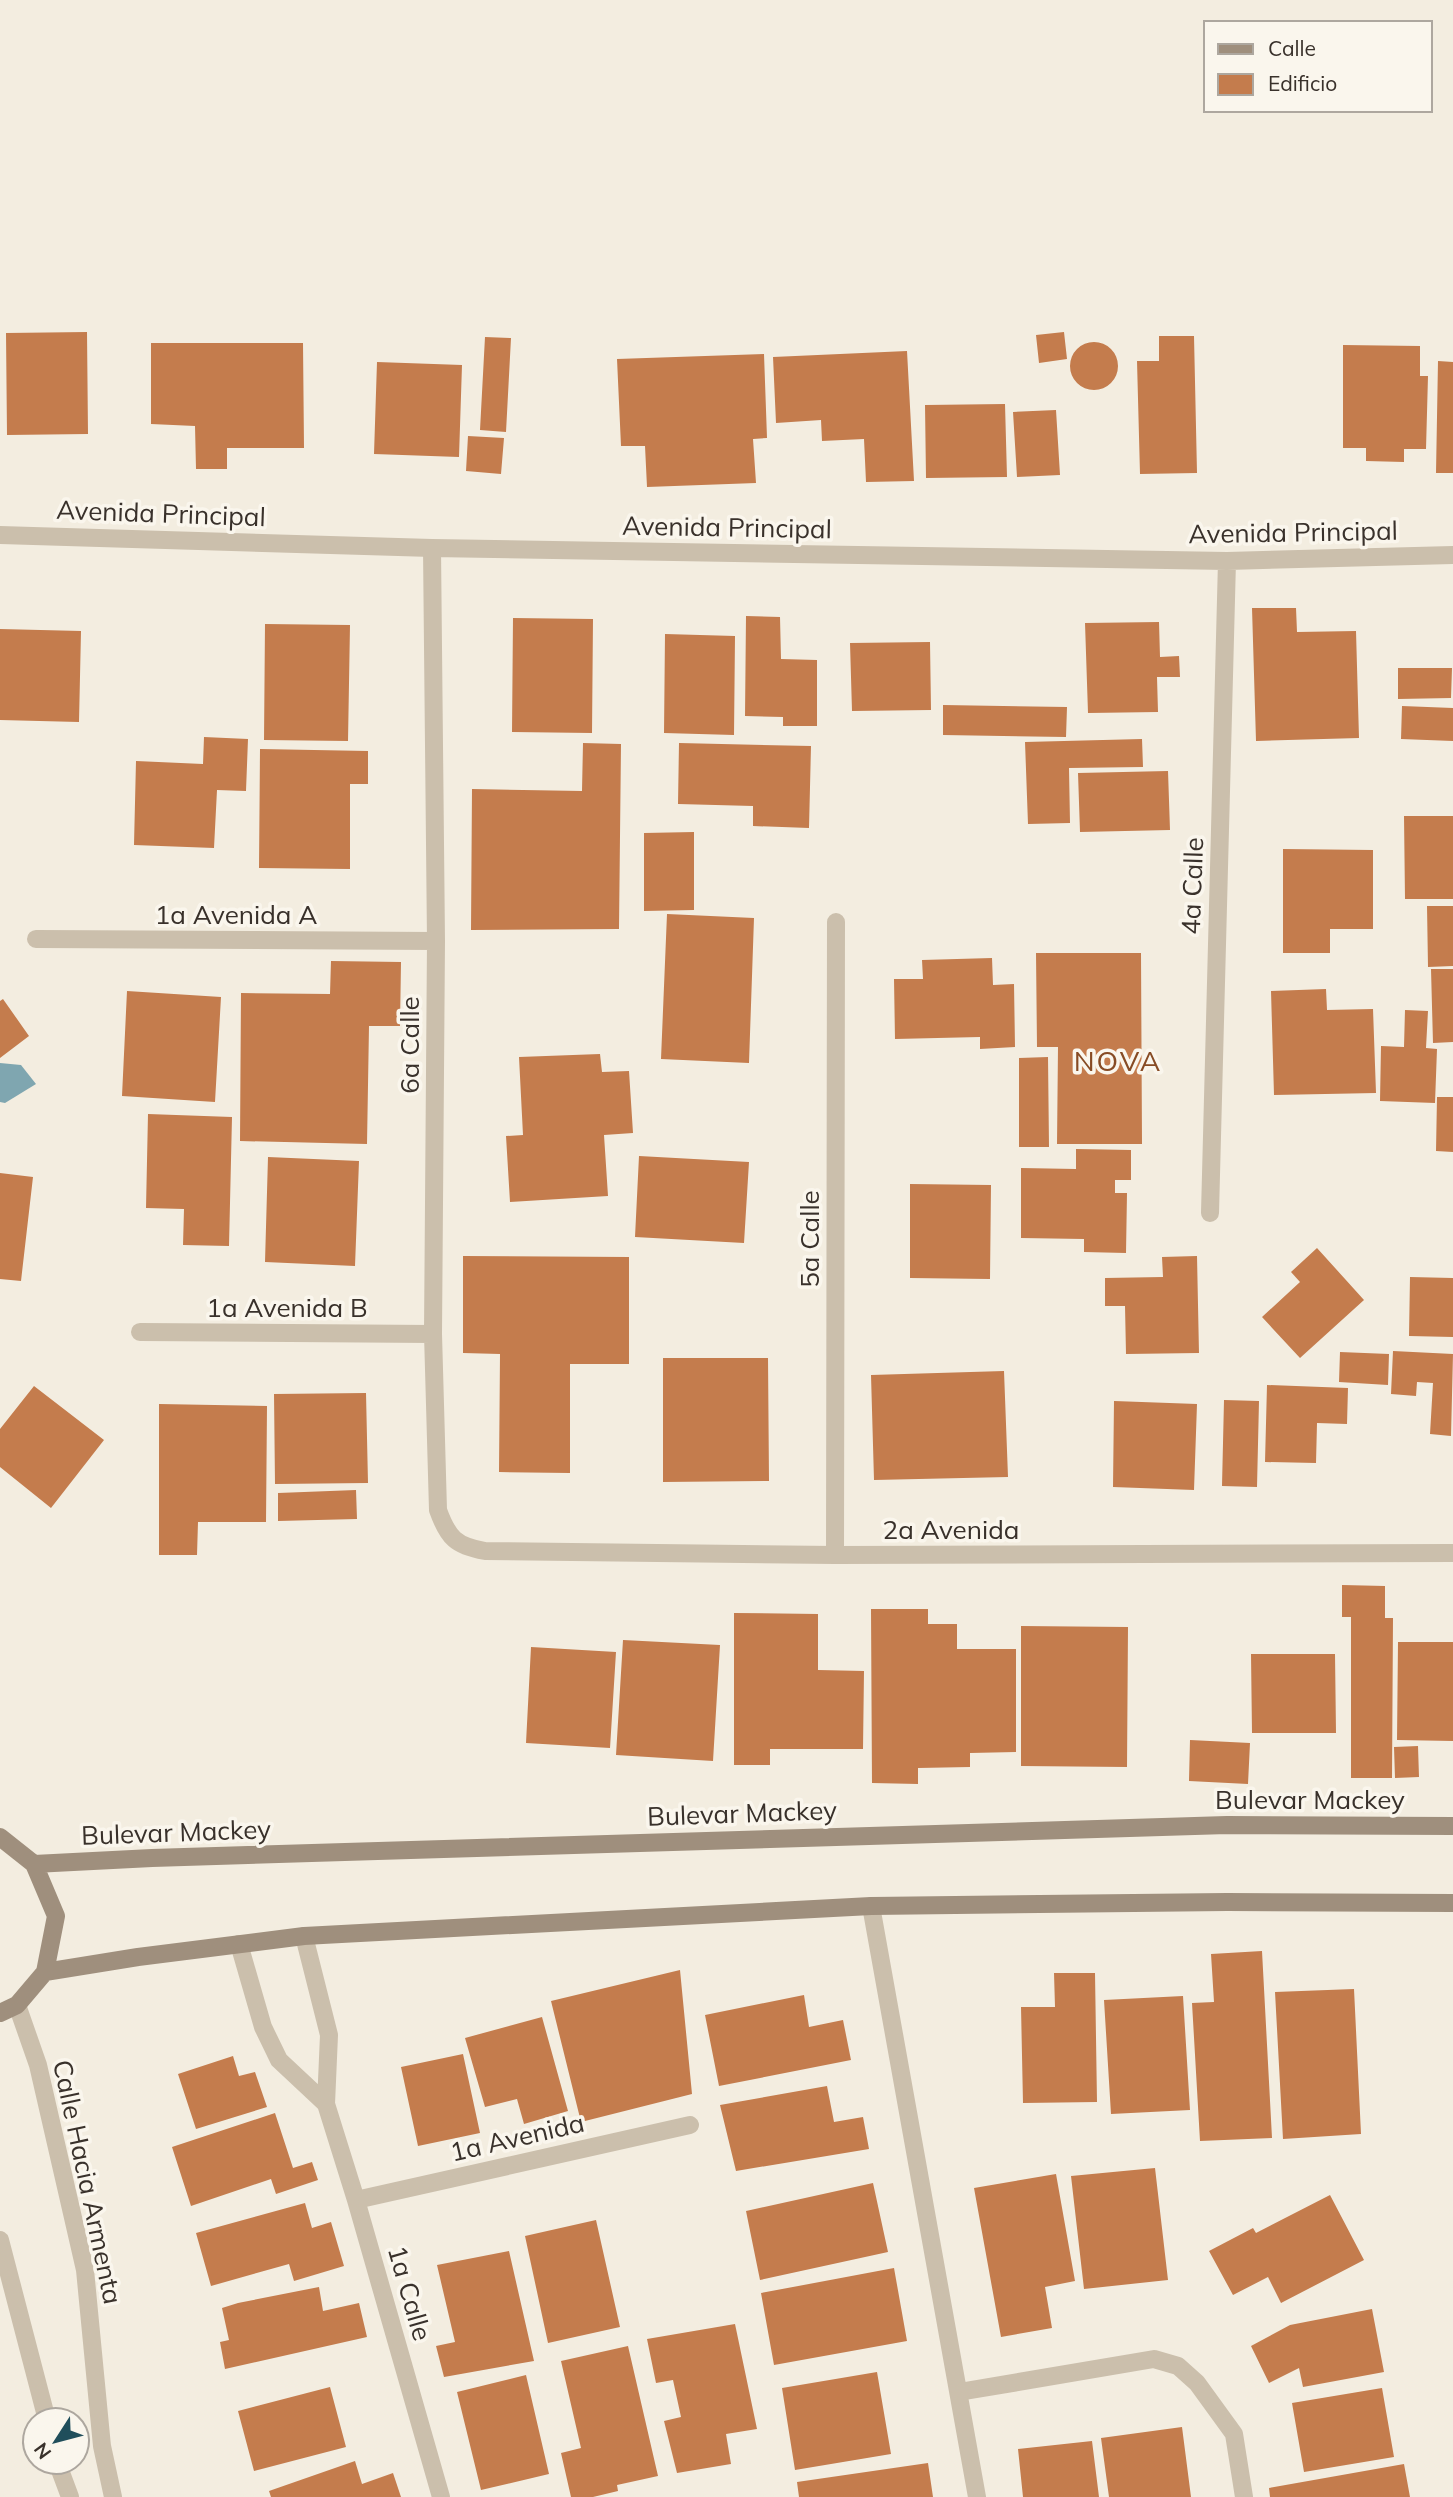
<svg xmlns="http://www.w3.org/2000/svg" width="1453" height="2497" viewBox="0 0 1453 2497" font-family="Mulish,sans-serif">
  <rect width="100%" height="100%" fill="#f3ede0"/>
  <!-- water -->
  <path fill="#7fa6b0" d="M 0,1063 L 21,1065 L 36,1084 L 5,1103 L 0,1102 Z"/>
  <!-- building -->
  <path fill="#c47c4d" d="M 87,332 L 88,434 L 7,435 L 6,333 Z
    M 1064,332 L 1067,359 L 1039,363 L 1036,335 Z
    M 1159,336 L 1194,336 L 1197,473 L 1140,474 L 1137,361 L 1159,361 Z
    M 485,337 L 511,338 L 506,432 L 480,430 Z
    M1070 366a24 24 0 1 1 48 0a24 24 0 1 1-48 0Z
    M 151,343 L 303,343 L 304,448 L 227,448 L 227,469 L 196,469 L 195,426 L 151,424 Z
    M 1343,345 L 1420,346 L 1420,376 L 1428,376 L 1426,449 L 1404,449 L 1404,462 L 1366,461 L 1366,448 L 1343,448 Z
    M 907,351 L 914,481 L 866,482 L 864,439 L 822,441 L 821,420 L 776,423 L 773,357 Z
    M 764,354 L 767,438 L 753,439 L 756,483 L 647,487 L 645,446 L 621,446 L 617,359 Z
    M 1438,361 L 1453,362 L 1453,473 L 1436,473 Z
    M 377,362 L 462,365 L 459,457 L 374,454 Z
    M 1005,404 L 1007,477 L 926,478 L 925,405 Z
    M 1056,410 L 1060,475 L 1017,477 L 1013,412 Z
    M 468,436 L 504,438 L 501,474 L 466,471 Z
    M 1252,608 L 1296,608 L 1297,632 L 1356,631 L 1359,738 L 1256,741 Z
    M 746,616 L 780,617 L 781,659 L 817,660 L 817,726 L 783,726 L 783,717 L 745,716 Z
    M 513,618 L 593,619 L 592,733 L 512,732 Z
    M 1159,622 L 1160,657 L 1179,656 L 1180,677 L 1157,677 L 1158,712 L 1088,713 L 1085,623 Z
    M 265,624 L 350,625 L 348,741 L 264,740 Z
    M 0,629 L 81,631 L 79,722 L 0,720 Z
    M 665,634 L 735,636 L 734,735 L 664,733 Z
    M 930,642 L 931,710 L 852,711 L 850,643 Z
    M 1398,668 L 1452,668 L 1451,698 L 1398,699 Z
    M 943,705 L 1067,707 L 1066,737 L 943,735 Z
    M 1402,706 L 1453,708 L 1453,741 L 1401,739 Z
    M 204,737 L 248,739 L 246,791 L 217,790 L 214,848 L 134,845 L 136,761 L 203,764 Z
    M 1142,739 L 1143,767 L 1069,768 L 1070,823 L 1028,824 L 1025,742 Z
    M 583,743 L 621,744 L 619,929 L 471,930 L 472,789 L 582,791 Z
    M 679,743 L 811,746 L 809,828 L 753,826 L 753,806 L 678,804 Z
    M 260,749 L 368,751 L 368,784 L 350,784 L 350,869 L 259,868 Z
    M 1168,771 L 1170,830 L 1080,832 L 1078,773 Z
    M 1404,816 L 1453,816 L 1453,899 L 1405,899 Z
    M 694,832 L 694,910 L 644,911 L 644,833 Z
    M 1283,849 L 1373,850 L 1373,929 L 1330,929 L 1330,953 L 1283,953 Z
    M 1427,906 L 1453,906 L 1453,966 L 1428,967 Z
    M 667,914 L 754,918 L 749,1063 L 661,1059 Z
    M 1036,953 L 1141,953 L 1142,1144 L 1057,1144 L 1058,1047 L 1037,1047 Z
    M 992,958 L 993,985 L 1014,984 L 1015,1047 L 980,1049 L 980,1037 L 895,1039 L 894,979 L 923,979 L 922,960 Z
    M 331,961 L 401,962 L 400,1026 L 369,1026 L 367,1144 L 240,1141 L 241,993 L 330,994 Z
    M 1431,969 L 1453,969 L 1453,1042 L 1433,1043 Z
    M 1326,989 L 1327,1010 L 1373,1009 L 1376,1093 L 1274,1095 L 1271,991 Z
    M 127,991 L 221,997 L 215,1102 L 122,1096 Z
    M 3,999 L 29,1036 L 0,1058 L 0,1001 Z
    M 1405,1010 L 1428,1011 L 1426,1048 L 1437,1049 L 1435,1103 L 1380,1101 L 1381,1046 L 1404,1047 Z
    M 600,1054 L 602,1072 L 629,1071 L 633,1133 L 604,1135 L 608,1196 L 510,1202 L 506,1136 L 523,1135 L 519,1057 Z
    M 1048,1057 L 1049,1147 L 1019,1147 L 1019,1058 Z
    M 1437,1097 L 1453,1097 L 1453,1152 L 1436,1151 Z
    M 148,1114 L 232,1117 L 229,1246 L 183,1245 L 184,1209 L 146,1208 Z
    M 1076,1149 L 1131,1150 L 1131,1180 L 1115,1180 L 1115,1193 L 1127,1193 L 1126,1253 L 1084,1252 L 1084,1239 L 1021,1238 L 1021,1168 L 1076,1169 Z
    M 639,1156 L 749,1162 L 744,1243 L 635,1237 Z
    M 268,1157 L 359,1161 L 355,1266 L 265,1262 Z
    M 0,1173 L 33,1177 L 21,1281 L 0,1279 Z
    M 910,1184 L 991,1185 L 990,1279 L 910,1278 Z
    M 1317,1248 L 1364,1300 L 1300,1358 L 1262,1317 L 1300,1282 L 1291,1272 Z
    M 463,1256 L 629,1257 L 629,1364 L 570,1364 L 570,1473 L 499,1472 L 500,1354 L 463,1353 Z
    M 1197,1256 L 1199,1353 L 1126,1354 L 1125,1306 L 1105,1306 L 1105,1278 L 1163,1277 L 1162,1257 Z
    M 1410,1277 L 1453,1278 L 1453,1337 L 1409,1336 Z
    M 1393,1351 L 1453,1354 L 1451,1436 L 1430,1434 L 1433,1383 L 1417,1382 L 1416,1396 L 1391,1394 Z
    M 1340,1352 L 1389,1354 L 1388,1385 L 1339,1382 Z
    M 663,1358 L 768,1358 L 769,1481 L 663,1482 Z
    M 1004,1371 L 1008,1477 L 874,1480 L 871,1375 Z
    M 1267,1385 L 1348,1388 L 1347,1424 L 1317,1423 L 1316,1463 L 1265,1462 Z
    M 34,1386 L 104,1440 L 51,1508 L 0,1467 L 0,1429 Z
    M 366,1393 L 368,1483 L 275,1484 L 274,1394 Z
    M 1224,1400 L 1259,1401 L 1257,1487 L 1222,1486 Z
    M 1114,1401 L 1197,1404 L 1194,1490 L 1113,1487 Z
    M 159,1404 L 267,1406 L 266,1522 L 198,1522 L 197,1555 L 159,1555 Z
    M 356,1490 L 357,1519 L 278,1521 L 278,1493 Z
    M 1342,1585 L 1385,1586 L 1385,1618 L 1393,1618 L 1392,1778 L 1351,1778 L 1351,1617 L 1342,1617 Z
    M 871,1609 L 928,1609 L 928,1624 L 957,1624 L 957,1649 L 1016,1649 L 1016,1752 L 970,1753 L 970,1767 L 918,1768 L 918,1784 L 872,1783 Z
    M 734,1613 L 818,1614 L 818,1670 L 864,1671 L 863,1749 L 770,1749 L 770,1765 L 734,1765 Z
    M 1021,1626 L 1128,1627 L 1127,1767 L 1021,1766 Z
    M 623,1640 L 720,1645 L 713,1761 L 616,1755 Z
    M 1398,1642 L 1453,1642 L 1453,1741 L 1397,1740 Z
    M 531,1647 L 616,1652 L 610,1748 L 526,1743 Z
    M 1251,1654 L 1335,1654 L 1336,1733 L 1252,1733 Z
    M 1190,1740 L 1250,1743 L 1248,1784 L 1189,1781 Z
    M 1418,1746 L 1419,1777 L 1395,1778 L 1394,1747 Z
    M 1262,1951 L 1272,2138 L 1200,2141 L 1192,2003 L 1214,2002 L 1211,1954 Z
    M 680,1970 L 692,2094 L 581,2122 L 551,2001 Z
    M 1054,1973 L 1095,1973 L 1097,2102 L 1023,2103 L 1021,2007 L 1055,2007 Z
    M 1354,1989 L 1361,2134 L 1283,2139 L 1275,1992 Z
    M 804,1995 L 809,2027 L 843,2020 L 851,2060 L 719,2086 L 705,2015 Z
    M 1183,1996 L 1190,2110 L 1111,2114 L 1104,2000 Z
    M 542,2017 L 568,2111 L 524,2124 L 517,2099 L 485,2107 L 465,2038 Z
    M 463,2054 L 480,2133 L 418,2146 L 401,2067 Z
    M 233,2056 L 239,2076 L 255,2072 L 267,2107 L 196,2129 L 178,2074 Z
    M 827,2086 L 834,2122 L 863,2117 L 869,2149 L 736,2171 L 720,2105 Z
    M 275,2113 L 293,2168 L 312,2162 L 318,2180 L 276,2194 L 271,2179 L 191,2206 L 172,2147 Z
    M 1155,2168 L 1168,2280 L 1084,2289 L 1071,2176 Z
    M 1056,2174 L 1075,2281 L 1045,2287 L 1052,2328 L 1001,2337 L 974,2188 Z
    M 873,2183 L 888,2252 L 760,2280 L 746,2211 Z
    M 1330,2195 L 1364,2260 L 1281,2303 L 1268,2277 L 1233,2295 L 1209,2251 L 1253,2228 L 1256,2233 Z
    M 305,2203 L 312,2228 L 331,2222 L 344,2266 L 294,2281 L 289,2264 L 211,2286 L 196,2233 Z
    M 596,2220 L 620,2327 L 548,2343 L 525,2236 Z
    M 509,2251 L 534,2361 L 444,2377 L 436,2346 L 455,2342 L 437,2265 Z
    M 894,2268 L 907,2341 L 774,2365 L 761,2293 Z
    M 319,2287 L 323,2311 L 359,2303 L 367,2337 L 225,2369 L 220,2342 L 229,2340 L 222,2308 L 238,2303 Z
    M 1372,2309 L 1384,2372 L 1303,2387 L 1299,2368 L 1269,2383 L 1251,2346 L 1290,2325 Z
    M 735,2324 L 757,2429 L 726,2434 L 731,2464 L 677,2473 L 664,2421 L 681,2417 L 673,2380 L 656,2383 L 647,2339 Z
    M 628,2346 L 658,2476 L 617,2485 L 618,2491 L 593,2497 L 571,2497 L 561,2453 L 581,2448 L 561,2361 Z
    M 877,2372 L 891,2454 L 795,2470 L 782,2388 Z
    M 526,2375 L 549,2474 L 481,2490 L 457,2392 Z
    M 330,2387 L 346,2447 L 254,2471 L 238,2411 Z
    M 1382,2388 L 1394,2457 L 1304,2472 L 1292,2403 Z
    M 1182,2427 L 1191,2497 L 1109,2497 L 1101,2438 Z
    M 1092,2441 L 1099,2497 L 1023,2497 L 1018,2449 Z
    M 355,2461 L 362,2484 L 393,2473 L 401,2497 L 271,2497 L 269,2491 Z
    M 928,2463 L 933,2497 L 799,2497 L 797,2482 Z
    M 1404,2464 L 1410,2497 L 1270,2497 L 1269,2488 Z"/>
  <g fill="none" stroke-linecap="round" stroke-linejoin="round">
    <!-- minor -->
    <path stroke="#cbbfac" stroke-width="18" d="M 0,535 L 432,548 L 1227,561 L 1453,555
      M 432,548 L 436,941 L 433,1334 L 438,1510 C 448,1538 456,1546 485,1551 L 835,1555 L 1453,1553
      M 36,939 L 436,941
      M 1210,1213 L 1227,561
      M 140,1332 L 433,1334
      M 835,1555 L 836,922
      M 871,1906 L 977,2497
      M 304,1936 L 329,2035 L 326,2104 L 356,2200 L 441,2497
      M 239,1944 L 263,2027 L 279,2060 L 326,2104
      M 356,2200 L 690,2125
      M 959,2392 L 1154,2359 L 1178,2366 L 1197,2383 L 1234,2434 L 1244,2497"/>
    <!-- tertiary -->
    <path stroke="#cbbfac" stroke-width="18" d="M 17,2005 L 38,2065 L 85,2270 L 102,2446 L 113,2497
      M 0,2240 L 47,2420
      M 57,2462 L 70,2497"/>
    <!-- secondary -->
    <path stroke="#9f8f7d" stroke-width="18" d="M 0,1837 L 34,1864 L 56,1916 L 45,1972 L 17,2005 L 0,2013
      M 34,1864 L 152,1858 L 1227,1825 L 1453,1826
      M 45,1972 L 138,1957 L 304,1936 L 871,1906 L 1227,1902 L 1453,1903"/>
  </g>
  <g text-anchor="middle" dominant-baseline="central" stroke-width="7" stroke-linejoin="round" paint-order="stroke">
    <!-- street labels -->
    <g font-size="26" fill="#39312b" stroke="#faf6ed">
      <text transform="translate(161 513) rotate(2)">Avenida Principal</text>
      <text transform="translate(727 527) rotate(1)">Avenida Principal</text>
      <text transform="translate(1293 532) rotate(-1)">Avenida Principal</text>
      <text transform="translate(1192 886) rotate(-88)">4a Calle</text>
      <text x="236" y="914">1a Avenida A</text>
      <text transform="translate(409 1045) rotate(-90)">6a Calle</text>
      <text transform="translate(809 1239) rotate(-90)">5a Calle</text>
      <text x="287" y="1307">1a Avenida B</text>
      <text x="951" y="1529">2a Avenida</text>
      <text x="1310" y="1799">Bulevar Mackey</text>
      <text transform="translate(742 1813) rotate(-2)">Bulevar Mackey</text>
      <text transform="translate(176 1832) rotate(-2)">Bulevar Mackey</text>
      <text transform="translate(517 2137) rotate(-13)">1a Avenida</text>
      <text transform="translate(88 2182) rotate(78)">Calle Hacia Armenta</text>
      <text transform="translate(410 2293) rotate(74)">1a Calle</text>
    </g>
    <!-- neighbourhood labels -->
    <g font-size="28" letter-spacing="2" fill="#874b24" stroke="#faf6ed">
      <text x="1118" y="1060">NOVA</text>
    </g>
  </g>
  <!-- legend -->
  <rect x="1204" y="21" width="228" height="91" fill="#faf6ed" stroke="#ada79f" stroke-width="2"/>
  <rect x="1218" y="44" width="35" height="10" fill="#9f8f7d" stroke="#ada79f" stroke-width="2"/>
  <text x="1268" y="56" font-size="21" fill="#39312b">Calle</text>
  <rect x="1218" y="74" width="35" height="21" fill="#c47c4d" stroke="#ada79f" stroke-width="2"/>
  <text x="1268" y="91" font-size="21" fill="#39312b">Edificio</text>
  <!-- north arrow -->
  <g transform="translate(56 2441) rotate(234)"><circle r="33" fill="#faf6ed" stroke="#ada79f" stroke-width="2"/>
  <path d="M0-5L12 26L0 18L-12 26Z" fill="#204e5b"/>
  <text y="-10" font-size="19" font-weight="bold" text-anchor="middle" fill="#39312b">N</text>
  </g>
</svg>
